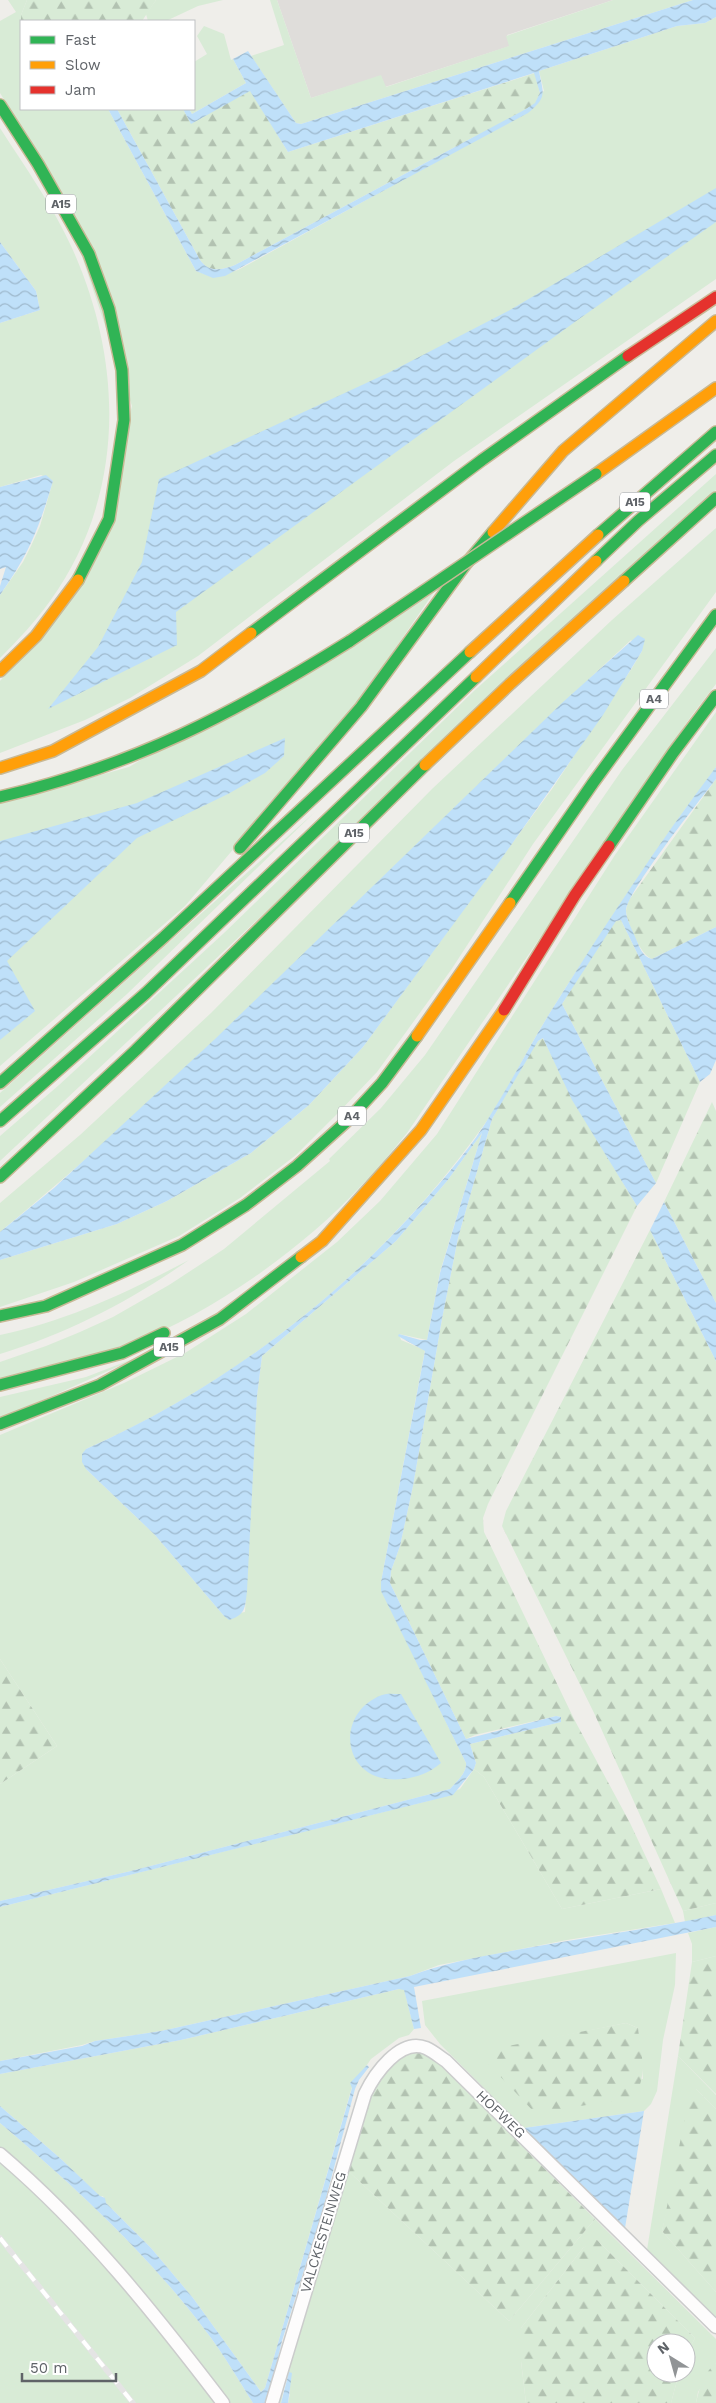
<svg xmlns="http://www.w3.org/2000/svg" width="716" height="2403" viewBox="0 0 716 2403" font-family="'Work Sans',sans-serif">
  <defs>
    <pattern id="forest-firs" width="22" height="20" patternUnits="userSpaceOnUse" patternTransform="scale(1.25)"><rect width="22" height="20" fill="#d8ebd6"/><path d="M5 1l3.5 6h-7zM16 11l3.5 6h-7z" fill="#b2c2b1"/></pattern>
    <pattern id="water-waves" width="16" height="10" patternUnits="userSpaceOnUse" patternTransform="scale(1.25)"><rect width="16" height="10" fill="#bfe0f9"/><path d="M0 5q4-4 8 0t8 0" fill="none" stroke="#9eb9cd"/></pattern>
  </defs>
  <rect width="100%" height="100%" fill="#efeeea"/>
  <!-- industrial -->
  <path fill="#dfddda" d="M 277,0 L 613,0 L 507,35 L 510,46 L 385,87 L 381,76 L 311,98 Z"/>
  <!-- grass -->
  <path fill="#d8ebd6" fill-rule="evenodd" d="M 8,0 L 27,0 L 21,15 L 21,109 L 108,109 L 196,271 L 213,277 L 238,270 L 432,164 L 544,91 L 539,71 L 677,26 L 705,23 L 716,17 L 716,279 L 454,461 L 198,656 L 130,698 L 85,720 L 0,753 L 0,681 L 87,578 L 132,406 L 60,191 L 0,93 L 0,21 L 16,12 Z
    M 156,0 L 223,0 L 198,6 L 166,21 L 148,21 L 146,14 Z
    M 270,0 L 277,0 L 311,98 L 381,75 L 386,87 L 509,46 L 506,36 L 613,0 L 693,0 L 301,124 L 296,123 L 251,56 L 284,45 Z
    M 204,26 L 224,34 L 231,60 L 233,59 L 246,83 L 192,114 L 189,109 L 194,109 L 194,62 L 207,54 L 197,36 Z
    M 0,128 C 25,167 53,206 72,248 C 124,363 126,496 50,601 C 35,622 18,640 0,658 L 0,595 L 23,562 L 31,546 L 40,526 L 53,481 L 41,475 L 0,487 L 0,323 L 40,310 L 36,291 L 0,242 Z
    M 716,474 L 716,490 L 0,1161 L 0,1136 L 59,1085 L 224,933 L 475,690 Z
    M 716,528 L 716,592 L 533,844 L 451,970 L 377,1072 L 339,1112 L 296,1155 L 240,1198 L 179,1236 L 74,1282 L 0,1307 L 0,1260 L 117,1224 L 167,1201 L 251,1153 L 309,1105 L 363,1047 L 552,789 L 632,668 L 642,651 L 631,640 C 419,835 223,1049 0,1232 L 0,1203 L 80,1135 L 211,1013 L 432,789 L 612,620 Z
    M 443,579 L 357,704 L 185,906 L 0,1066 L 0,803 L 129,767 Z
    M 716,648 L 716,684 L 692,715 L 407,1133 C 392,1151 377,1170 360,1187 C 301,1250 212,1313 131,1344 C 89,1359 43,1369 0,1381 L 0,1362 L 46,1346 L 80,1332 L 113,1317 L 169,1285 L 224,1249 L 330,1161 L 329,1159 L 381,1108 L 425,1055 L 622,770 Z
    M 716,712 C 716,724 716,758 716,767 C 713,776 693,799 686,808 C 662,842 638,877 615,912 C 590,951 563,990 539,1031 C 522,1059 508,1091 489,1118 C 387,1263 248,1377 86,1449 L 86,1469 L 155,1535 L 224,1616 L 245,1612 L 257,1396 L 262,1356 L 396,1241 L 447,1181 L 482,1133 L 440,1272 L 427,1340 L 399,1334 L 401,1340 L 425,1350 L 381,1582 L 382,1591 L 466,1763 C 467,1773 456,1782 450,1789 L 131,1871 L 0,1901 L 0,1784 L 57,1746 L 0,1659 L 0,1435 L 124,1383 L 185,1353 L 246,1314 L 337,1242 L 380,1201 L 437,1134 L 615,855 Z
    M 315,812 L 127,994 L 0,1107 L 0,1093 Z
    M 189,1260 C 130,1301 69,1333 0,1354 L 0,1335 C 67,1321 128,1292 189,1260 Z
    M 151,1352 L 0,1419 L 0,1397 L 86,1377 Z
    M 474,1769 L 484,1777 L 562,1909 L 661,1889 L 675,1923 L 567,1940 L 439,1965 L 410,1976 L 161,2031 L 95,2041 L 82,2045 L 0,2061 L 0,1907 L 432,1800 L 460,1789 Z
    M 716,1903 L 716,1915 L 685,1922 L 683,1911 Z
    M 716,1927 L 716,1956 L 692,1962 L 692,1944 L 688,1933 Z
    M 676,1953 L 675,1985 L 663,2040 L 657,2091 L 651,2104 L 644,2111 L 524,2128 L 440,2044 L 425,2025 L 422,2001 ZM 626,2023 L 638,2028 L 643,2079 L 478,2053 Z
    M 399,1989 L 404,1989 L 414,2029 L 409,2035 L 399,2038 L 371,2059 L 352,2087 L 265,2388 L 261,2392 L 193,2298 L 151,2248 L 106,2203 L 103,2196 L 100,2197 L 61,2159 L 0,2106 L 0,2074 L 181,2040 Z
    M 678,2056 L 716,2095 L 716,2109 L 696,2089 L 662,2231 L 716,2292 L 716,2319 L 647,2250 Z
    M 0,2123 C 73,2185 147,2253 205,2330 C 223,2353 238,2379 253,2403 L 229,2403 L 33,2177 L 0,2148 Z
    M 0,2157 L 109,2266 L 218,2403 L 0,2403 Z
    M 345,2168 L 509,2321 L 595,2219 L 716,2339 L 716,2363 L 698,2392 L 696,2403 L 671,2403 L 679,2373 L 686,2373 L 686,2355 L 695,2338 L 597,2240 L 583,2248 L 521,2328 L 521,2361 L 526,2403 L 288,2403 L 290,2393 L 287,2374 L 281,2403 L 275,2403 Z"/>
  <!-- forest -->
  <path fill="url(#forest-firs)" d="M 27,0 L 156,0 L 142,21 L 21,22 L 21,15 Z
    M 535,73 L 540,93 L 535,103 L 526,109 L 235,265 C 221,270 209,273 200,260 L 117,109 L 183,109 L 191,123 L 250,90 L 288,152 Z
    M 716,779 L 716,927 L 652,959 C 641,956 627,923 626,911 C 626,908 628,903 629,900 Z
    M 621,920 L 700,1082 L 656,1183 L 562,1004 L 611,925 L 616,921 Z
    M 543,1038 L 573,1100 L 637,1206 L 488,1504 L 483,1518 L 484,1532 L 574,1719 L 630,1823 L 661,1889 L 562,1909 L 484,1777 L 474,1769 L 476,1763 L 470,1744 L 561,1722 L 561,1717 L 556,1716 L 475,1735 L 466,1739 L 390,1583 L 391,1571 L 400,1546 L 413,1486 L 442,1319 L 458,1238 L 492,1119 L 530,1051 L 538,1041 Z
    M 712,1102 L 716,1111 L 716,1303 L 664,1202 Z
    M 650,1230 L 716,1361 L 716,1903 L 683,1911 L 595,1715 L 502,1526 L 506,1511 Z
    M 0,1659 L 57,1746 L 0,1784 Z
    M 716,1956 L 716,2094 L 678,2056 L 692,1962 Z
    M 626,2023 L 638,2028 C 641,2052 649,2080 632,2098 L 535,2113 L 477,2052 Z
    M 409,2051 L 426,2053 L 439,2063 L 595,2219 L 509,2321 L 345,2168 L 376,2076 Z
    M 691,2088 L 696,2089 L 716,2109 L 716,2292 L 662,2231 Z
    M 594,2240 L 597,2240 L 695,2338 L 686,2355 L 686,2343 L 656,2343 L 656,2373 L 679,2373 L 671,2403 L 526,2403 L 521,2361 L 521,2328 L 583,2248 Z
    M 716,2363 L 716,2403 L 696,2403 C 699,2389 704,2372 716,2363 Z"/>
  <!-- water -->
  <path fill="url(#water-waves)" d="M 693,0 L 716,0 L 716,17 L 705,23 L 677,26 L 539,71 C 543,93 548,97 528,113 L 225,276 L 213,278 L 196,271 L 108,109 L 117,109 L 200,260 C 209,273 222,270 235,265 L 526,109 L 535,103 L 540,93 L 534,73 L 288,152 L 250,91 L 191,124 L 183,109 L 189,109 L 192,114 L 246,83 L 233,59 L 248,51 L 296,123 L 301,124 Z
    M 716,188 L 716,222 L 579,319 L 176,612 L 177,645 L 48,709 L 98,647 L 142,562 L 159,479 L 390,372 L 510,310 Z
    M 0,242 L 36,291 L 40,310 L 0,323 Z
    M 46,475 L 53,481 C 39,528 29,554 0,595 L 0,586 L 6,567 L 0,569 L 0,487 Z
    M 638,635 L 645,639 L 642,651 L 603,715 L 497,865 L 363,1047 L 309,1105 L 251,1153 L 167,1201 L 117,1224 L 0,1260 L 0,1232 L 54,1188 L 215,1039 L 563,702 Z
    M 285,738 L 284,756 L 265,773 L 228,794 L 137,838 L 7,961 L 35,1011 L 0,1040 L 0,841 L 137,803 Z
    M 716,767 L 716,779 C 701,799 626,892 626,911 C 626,919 633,931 636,939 C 640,948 642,956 652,959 L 716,927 L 716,1060 L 710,1074 L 700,1082 L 621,920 L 616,921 L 562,1004 L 656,1183 L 637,1206 L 572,1100 L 543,1038 L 538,1041 L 492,1119 L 458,1238 L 442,1319 L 413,1486 L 400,1546 L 391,1571 L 390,1583 L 466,1739 L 556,1716 L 561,1717 L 561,1722 L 470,1744 L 476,1763 L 474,1769 L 453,1795 L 0,1907 L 0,1901 L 131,1871 L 450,1789 C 456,1782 467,1773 466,1763 L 381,1591 L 381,1582 L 425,1351 L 398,1336 L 399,1334 L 420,1340 L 427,1340 L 440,1273 L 482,1133 L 447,1181 L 396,1241 L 262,1356 L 257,1396 L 247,1591 C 245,1607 246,1615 229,1620 L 224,1616 L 155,1535 L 86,1469 L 82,1462 L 82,1454 L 86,1449 C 216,1391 330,1307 424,1201 C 448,1174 473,1145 491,1114 C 512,1081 530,1045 551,1011 C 603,928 657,845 716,767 Z
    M 664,1202 L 716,1303 L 716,1361 L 650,1230 Z
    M 401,1694 L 441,1763 C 429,1773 418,1777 403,1779 C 341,1786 333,1713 382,1695 C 387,1693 395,1694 401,1694 Z
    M 716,1915 L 716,1927 L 414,1987 L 421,2028 L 414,2029 L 404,1990 L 399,1989 L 181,2040 L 0,2074 L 0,2061 L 82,2046 L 95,2041 L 161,2031 L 410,1976 C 442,1964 473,1958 506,1952 C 576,1938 647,1930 716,1915 Z
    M 367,2065 L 369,2067 L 359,2080 L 355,2089 L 323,2209 L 282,2341 L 267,2403 L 253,2403 C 238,2379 223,2353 205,2330 C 147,2253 73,2185 0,2123 L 0,2106 L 61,2159 L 100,2196 L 105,2198 L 106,2203 L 151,2248 L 193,2298 L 261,2392 L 265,2388 L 352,2088 L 350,2083 Z
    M 644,2111 L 625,2228 L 524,2128 Z
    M 289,2372 L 292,2373 L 288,2403 L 281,2403 Z"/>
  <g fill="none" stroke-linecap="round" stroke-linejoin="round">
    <defs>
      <path id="street" d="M 0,2154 C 86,2227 155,2314 223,2403
        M 272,2403 L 365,2094 C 374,2075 400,2037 426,2048 C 433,2051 440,2057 446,2061 L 716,2327"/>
      <path id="fast" d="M 0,105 L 38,164 L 89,254 L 109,309 L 122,370 L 124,420 L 109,519 L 78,580
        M 598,535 L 716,432
        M 596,561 L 638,521 L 716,455
        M 624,581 L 716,498
        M 251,633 L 482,460 L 628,356
        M 0,797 C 133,766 235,713 350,641
        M 609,846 L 673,753 L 716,696
        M 240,848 L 361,707 L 465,565 L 493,532
        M 510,903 L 593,783 L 716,615
        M 0,1083 L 164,937 L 470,652
        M 0,1121 L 146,993 L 476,677
        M 0,1177 L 136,1050 L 425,765
        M 0,1316 L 46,1306 L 182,1245 L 246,1205 L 297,1166 L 347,1121 L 382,1083 L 417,1036
        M 0,1385 L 122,1353 L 164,1333
        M 0,1424 L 100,1385 L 220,1319 L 301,1257"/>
      <path id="slow" d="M 596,474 L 716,388
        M 493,532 L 563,451 L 716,321
        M 470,652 L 598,535
        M 0,671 L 36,636 L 78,580
        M 476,677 L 596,561
        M 425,765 L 510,684 L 624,581
        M 0,768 L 53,751 L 201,671 L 251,633
        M 417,1036 L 510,903
        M 301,1257 L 322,1241 L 421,1130 L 504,1010"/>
      <path id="jam" d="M 628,356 L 716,297
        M 504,1010 L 575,895 L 609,846"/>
    </defs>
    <!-- street casing -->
    <use href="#street" stroke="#cbcccc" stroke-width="15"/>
    <!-- fast casing -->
    <use href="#fast" stroke="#c8b996" stroke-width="14"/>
    <!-- slow casing -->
    <use href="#slow" stroke="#c8b996" stroke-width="14"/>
    <!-- jam casing -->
    <use href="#jam" stroke="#c8b996" stroke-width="14"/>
    <!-- street -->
    <use href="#street" stroke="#fdfcfc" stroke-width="12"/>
    <!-- fast -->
    <use href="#fast" stroke="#30b455" stroke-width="11"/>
    <!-- slow -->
    <use href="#slow" stroke="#ff9f0a" stroke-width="11"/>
    <!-- jam -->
    <use href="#jam" stroke="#e5322d" stroke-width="11"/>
    <defs>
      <path id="rail" d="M 0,2238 L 133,2403"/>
    </defs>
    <!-- rail casing -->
    <use href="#rail" stroke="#e4e4e4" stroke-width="5.5"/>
    <!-- rail -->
    <use href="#rail" stroke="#fff" stroke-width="4" stroke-dasharray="11" stroke-linecap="butt"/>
    <defs>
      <path id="fast-bridge" d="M 350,641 L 596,474"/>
    </defs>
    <!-- fast-bridge casing -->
    <use href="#fast-bridge" stroke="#c8b996" stroke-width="14" stroke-linecap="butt"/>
    <!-- fast-bridge -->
    <use href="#fast-bridge" stroke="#30b455" stroke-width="11"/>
  </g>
  <g text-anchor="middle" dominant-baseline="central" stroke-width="4" stroke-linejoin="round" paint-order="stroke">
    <!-- shield labels -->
    <g fill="#fff" stroke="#8f9295" stroke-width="1">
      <rect x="46" y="194.5" width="30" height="19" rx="4"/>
      <rect x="620" y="492.5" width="30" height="19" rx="4"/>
      <rect x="640" y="689.5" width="28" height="19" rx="4"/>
      <rect x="339" y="823.5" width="30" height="19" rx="4"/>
      <rect x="338" y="1106.5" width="28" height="19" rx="4"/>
      <rect x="154" y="1337.5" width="30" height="19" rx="4"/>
    </g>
    <g font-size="12" font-weight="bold" fill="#5f6368">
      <text x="61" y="204">A15</text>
      <text x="635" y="502">A15</text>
      <text x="654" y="699">A4</text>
      <text x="354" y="833">A15</text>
      <text x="352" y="1116">A4</text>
      <text x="169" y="1347">A15</text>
    </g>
    <!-- street labels -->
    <g font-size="14" fill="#5f6368" stroke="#fff">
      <text transform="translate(501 2114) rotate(44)">HOFWEG</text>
      <text transform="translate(323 2232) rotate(-73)">VALCKESTEINWEG</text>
    </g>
  </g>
  <!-- legend -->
  <rect x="20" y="20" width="175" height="90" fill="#ffffff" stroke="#bfc1c3"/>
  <rect x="30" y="36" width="25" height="8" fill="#30b455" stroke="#bfc1c3"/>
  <text x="65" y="45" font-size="15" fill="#5f6368">Fast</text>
  <rect x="30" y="61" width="25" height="8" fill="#ff9f0a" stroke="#bfc1c3"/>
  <text x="65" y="70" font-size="15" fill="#5f6368">Slow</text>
  <rect x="30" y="86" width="25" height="8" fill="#e5322d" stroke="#bfc1c3"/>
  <text x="65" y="95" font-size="15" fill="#5f6368">Jam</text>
  <!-- north arrow -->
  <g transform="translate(671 2358) rotate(323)"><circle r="24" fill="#ffffff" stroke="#bfc1c3"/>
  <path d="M0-4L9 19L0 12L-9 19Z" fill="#919496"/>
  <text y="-8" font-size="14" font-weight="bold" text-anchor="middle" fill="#5f6368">N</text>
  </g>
  <!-- scale -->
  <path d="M22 2373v8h94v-8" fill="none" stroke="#5f6368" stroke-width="2.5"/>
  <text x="30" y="2373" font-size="15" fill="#5f6368" stroke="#ffffff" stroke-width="4" paint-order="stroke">50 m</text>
</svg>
